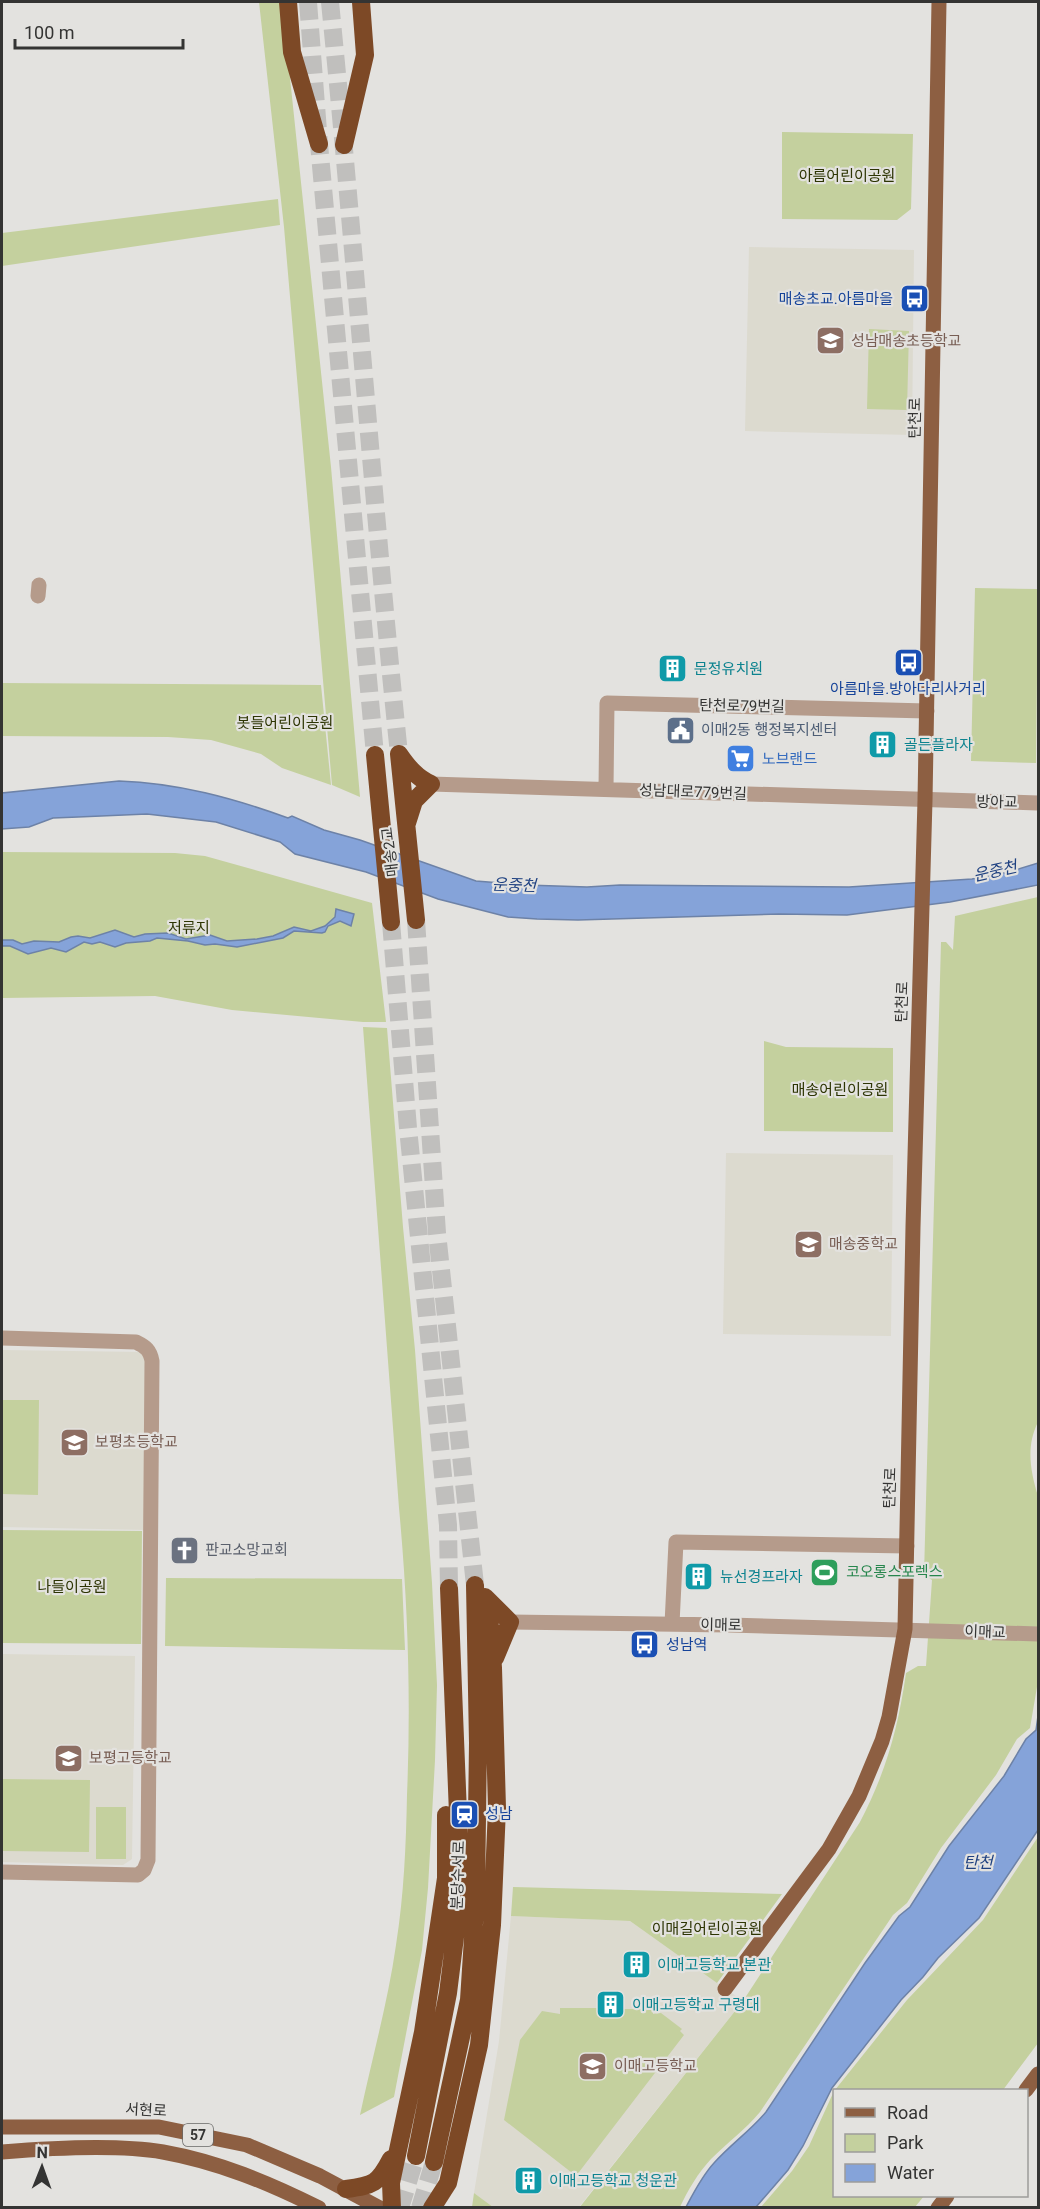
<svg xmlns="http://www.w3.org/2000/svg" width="1040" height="2209" viewBox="0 0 1040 2209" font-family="Roboto,'Noto Sans KR',sans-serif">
  <rect width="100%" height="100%" fill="#e3e2df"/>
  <!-- built -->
  <path fill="#dcdacf" d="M 749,247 L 914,250 L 912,435 L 745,431 Z
    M 726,1153 L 893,1155 L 891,1336 L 723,1334 Z
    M 2,1350 L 142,1352 L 147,1357 L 147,1530 L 2,1527 Z
    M 2,1654 L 135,1656 L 132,1859 L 123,1865 L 2,1862 Z
    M 511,1916 L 630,1921 L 743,2001 L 579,2207 L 493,2207 L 474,2193 L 499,2041 Z"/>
  <!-- green -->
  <path fill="#c4d09e" d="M 259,2 L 282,2 L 331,467 L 360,797 L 332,785 L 284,227 Z
    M 782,132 L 913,134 L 911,209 L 897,220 L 782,219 Z
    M 278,199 L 280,225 L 2,266 L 2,233 Z
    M 869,329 L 909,331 L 907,410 L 867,409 Z
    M 975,588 L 1038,589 L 1036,763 L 971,761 Z
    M 2,683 L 321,685 L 331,785 L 282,768 L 261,754 L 211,740 L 168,737 L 2,736 Z
    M 2,852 L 175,853 L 205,856 L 372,903 L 386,1022 L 363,1022 L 232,1010 L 155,996 L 2,998 Z
    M 1038,897 L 1038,1422 C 1026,1446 1030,1470 1038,1496 L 1038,1681 L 1030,1728 L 1017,1739 L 996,1775 L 941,1848 L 907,1903 L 893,1915 L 760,2112 C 745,2130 727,2143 711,2159 C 698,2173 688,2190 680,2207 L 579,2208 L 743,2001 L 860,1822 C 886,1772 898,1729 906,1673 L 918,1666 L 926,1666 L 932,1580 L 924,1575 L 941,942 L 946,942 L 953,950 L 955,916 Z
    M 363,1027 L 387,1028 L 403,1227 L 415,1350 L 432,1583 L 437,1685 L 435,1760 L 428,1888 L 422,1950 L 394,2097 L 360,2115 C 372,2058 388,2002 396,1945 C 404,1895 406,1845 407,1795 C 411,1699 408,1604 399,1508 Z
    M 764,1041 L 786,1047 L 893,1048 L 893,1132 L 764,1131 Z
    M 2,1400 L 39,1400 L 38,1495 L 2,1494 Z
    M 2,1530 L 142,1531 L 141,1644 L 2,1643 Z
    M 166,1578 L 402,1579 L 405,1650 L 165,1646 Z
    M 2,1779 L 90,1780 L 89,1852 L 2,1851 Z
    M 96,1807 L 126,1807 L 126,1859 L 96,1859 Z
    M 1038,1837 L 1038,2043 L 1003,2090 L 835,2090 L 907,2000 L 983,1920 Z
    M 513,1887 L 782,1894 L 717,1983 L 630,1921 L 511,1916 Z
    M 560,2008 L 602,2008 L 602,2014 L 619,2014 L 620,2009 L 653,2009 L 653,2014 L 661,2013 L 682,2029 L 680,2031 L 684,2035 L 576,2176 L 504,2120 L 520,2040 L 542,2011 L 560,2014 Z
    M 834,2091 L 834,2196 L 924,2196 L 915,2207 L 761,2207 L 792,2171 L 809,2146 Z
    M 474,2193 L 493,2207 L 472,2207 Z"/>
  <!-- water -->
  <path fill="#85a3d9" stroke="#6d82a7" stroke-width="1.5" d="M 119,781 C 178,783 233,798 288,818 L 292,816 L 324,830 L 360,840 L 476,881 L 526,885 L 587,887 L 620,885 L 849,887 L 972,879 L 1009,872 L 1038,863 L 1038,885 L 950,902 L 847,915 L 779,914 L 578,920 L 537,919 L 508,917 L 438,899 L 366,872 L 295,854 L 280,842 L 216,822 L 147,814 L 78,817 L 53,818 L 29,827 L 2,829 L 2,793 Z
    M 336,909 L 354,914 L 351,926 L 340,921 L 328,926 L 325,932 L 322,933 L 294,931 L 283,938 L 237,947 L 215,944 L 205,945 L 188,941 L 157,938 L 150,941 L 126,943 L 115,947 L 100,942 L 92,944 L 84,942 L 66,952 L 51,948 L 28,954 L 10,946 L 2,946 L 2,940 L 13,940 L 22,944 L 34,941 L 59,942 L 71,937 L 78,936 L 90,938 L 115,930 L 134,937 L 145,934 L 168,933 L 186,939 L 210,935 L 227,941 L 257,939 L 273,936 L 294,927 L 311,931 L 325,926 L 335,917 Z
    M 1038,1716 L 1038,1830 L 979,1918 L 938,1958 L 923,1977 L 901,2000 L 832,2088 L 803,2146 L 788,2170 L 756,2207 L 686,2207 C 694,2192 702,2176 714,2163 C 730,2145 750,2131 766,2112 L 865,1963 L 899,1916 L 910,1907 L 949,1846 L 1004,1776 L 1026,1739 L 1036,1730 Z"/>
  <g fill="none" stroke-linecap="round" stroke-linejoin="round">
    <!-- highway-tunnel -->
    <path stroke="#c0bfbd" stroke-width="18" stroke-dasharray="18 9" stroke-linecap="butt" d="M 308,2 L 319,144 L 375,755
      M 330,2 C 355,252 373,504 399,754
      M 416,920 L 437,1233 L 475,1585
      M 391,922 L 408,1128 L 448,1525 L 449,1588
      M 400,2208 L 416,2156
      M 420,2208 L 434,2162"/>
    <!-- minor -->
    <path stroke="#b59b8b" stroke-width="15" d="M 38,596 L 39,585
      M 431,784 L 1038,803
      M 606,789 L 607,703 L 927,711
      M 2,1338 L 136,1342 C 146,1347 150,1350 152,1361 L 148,1860 L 144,1870 L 138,1875 L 2,1872
      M 510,1622 L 729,1625 L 1038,1634
      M 672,1624 L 676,1542 L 907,1546"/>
    <!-- major -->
    <path stroke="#8d5f42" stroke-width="15" d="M 725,1989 L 829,1849 L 859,1796 L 882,1741 L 889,1717 L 905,1629 L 913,1227 L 925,800 L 939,2
      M 1026,2090 L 1038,2074
      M 2,2127 L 159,2127 L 247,2145 L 320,2176 L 380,2208
      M 2,2152 C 50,2148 116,2144 163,2152 C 219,2162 269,2183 319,2208
      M 938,2208 L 947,2196"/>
    <!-- highway -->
    <path stroke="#7d4926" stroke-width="18" d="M 288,2 L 292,52 L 319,144
      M 344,145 L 365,55 L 361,2
      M 399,754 L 416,920
      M 399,754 C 408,767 417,778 431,784 L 414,801 L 407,823
      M 375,755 L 391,922
      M 485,1597 L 510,1622 L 495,1658
      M 416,2156 L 448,1993 L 461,1889 L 449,1588
      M 434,2162 L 469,2000 L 476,1892 L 478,1743 L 475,1585
      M 346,2189 C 374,2185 378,2184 391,2159
      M 392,2208 L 391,2183 L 423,2032 L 446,1878 L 446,1815
      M 432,2208 L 448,2183 L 479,2045 L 492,1925 L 497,1808 L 493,1668 L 488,1601"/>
  </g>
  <!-- icons -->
  <defs>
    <symbol id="bus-square" viewBox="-11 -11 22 22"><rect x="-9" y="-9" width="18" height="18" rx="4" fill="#1a4fb4" stroke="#e3e2df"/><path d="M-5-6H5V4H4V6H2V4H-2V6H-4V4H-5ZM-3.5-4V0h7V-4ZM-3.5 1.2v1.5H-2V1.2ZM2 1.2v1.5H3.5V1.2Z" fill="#fff"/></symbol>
    <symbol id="school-square" viewBox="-11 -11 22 22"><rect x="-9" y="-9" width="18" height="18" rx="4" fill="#8d6e63" stroke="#e3e2df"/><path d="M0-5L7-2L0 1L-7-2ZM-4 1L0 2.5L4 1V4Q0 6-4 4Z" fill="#fff"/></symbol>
    <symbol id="building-square" viewBox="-11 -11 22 22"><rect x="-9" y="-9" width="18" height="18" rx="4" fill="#0f9aa8" stroke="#e3e2df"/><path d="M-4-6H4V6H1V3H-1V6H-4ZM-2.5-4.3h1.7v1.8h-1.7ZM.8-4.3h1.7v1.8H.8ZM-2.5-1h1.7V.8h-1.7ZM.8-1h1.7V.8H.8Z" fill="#fff"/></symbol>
    <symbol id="civic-square" viewBox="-11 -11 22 22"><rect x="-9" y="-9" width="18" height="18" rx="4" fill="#5c6f8a" stroke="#e3e2df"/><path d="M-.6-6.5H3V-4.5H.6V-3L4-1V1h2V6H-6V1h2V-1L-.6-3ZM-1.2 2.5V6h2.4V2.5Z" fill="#fff"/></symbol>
    <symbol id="supermarket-square" viewBox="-11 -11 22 22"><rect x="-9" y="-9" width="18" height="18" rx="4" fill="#3f7fe0" stroke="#e3e2df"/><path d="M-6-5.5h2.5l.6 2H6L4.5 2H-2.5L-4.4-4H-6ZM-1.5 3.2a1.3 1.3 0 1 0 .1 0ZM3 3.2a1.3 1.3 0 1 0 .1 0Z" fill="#fff"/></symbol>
    <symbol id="church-square" viewBox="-11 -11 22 22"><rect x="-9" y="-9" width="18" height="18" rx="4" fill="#6b7280" stroke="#e3e2df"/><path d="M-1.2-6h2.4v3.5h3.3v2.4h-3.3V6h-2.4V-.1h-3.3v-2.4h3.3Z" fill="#fff"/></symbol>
    <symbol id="stadium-square" viewBox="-11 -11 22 22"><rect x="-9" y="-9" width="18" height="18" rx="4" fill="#2e9e5b" stroke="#e3e2df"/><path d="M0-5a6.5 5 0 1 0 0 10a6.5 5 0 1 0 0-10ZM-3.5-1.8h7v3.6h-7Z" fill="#fff"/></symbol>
    <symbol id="station-square" viewBox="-11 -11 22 22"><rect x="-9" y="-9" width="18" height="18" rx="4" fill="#1a4fb4" stroke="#e3e2df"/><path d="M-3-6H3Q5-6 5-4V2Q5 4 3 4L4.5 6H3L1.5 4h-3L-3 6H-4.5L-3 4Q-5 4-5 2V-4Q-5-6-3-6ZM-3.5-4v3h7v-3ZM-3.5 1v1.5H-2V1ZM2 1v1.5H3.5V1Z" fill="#fff"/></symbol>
  </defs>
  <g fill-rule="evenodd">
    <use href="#bus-square" x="898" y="282" width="33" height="33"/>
    <use href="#school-square" x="814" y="324" width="33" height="33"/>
    <use href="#bus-square" x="892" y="646" width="33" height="33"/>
    <use href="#building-square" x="656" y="652" width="33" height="33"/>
    <use href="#civic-square" x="664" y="714" width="33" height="33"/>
    <use href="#building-square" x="866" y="728" width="33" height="33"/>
    <use href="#supermarket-square" x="724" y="742" width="33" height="33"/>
    <use href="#school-square" x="792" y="1228" width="33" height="33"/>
    <use href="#school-square" x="58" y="1426" width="33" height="33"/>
    <use href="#church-square" x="168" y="1534" width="33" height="33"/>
    <use href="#stadium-square" x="808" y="1556" width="33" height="33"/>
    <use href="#building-square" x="682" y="1560" width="33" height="33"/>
    <use href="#bus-square" x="628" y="1628" width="33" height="33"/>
    <use href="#school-square" x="52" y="1742" width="33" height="33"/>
    <use href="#station-square" x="448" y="1798" width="33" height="33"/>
    <use href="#building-square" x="620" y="1948" width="33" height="33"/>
    <use href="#building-square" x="594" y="1988" width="33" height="33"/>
    <use href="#school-square" x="576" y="2050" width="33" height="33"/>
    <use href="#building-square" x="512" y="2164" width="33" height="33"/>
  </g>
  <g text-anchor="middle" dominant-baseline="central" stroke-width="4.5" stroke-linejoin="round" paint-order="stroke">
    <!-- shield labels -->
    <rect fill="#e3e2df" stroke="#686867" stroke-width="1.5" x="183" y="2124" width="30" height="22" rx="4.5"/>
    <g font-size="14" font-weight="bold" fill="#343433">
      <text x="198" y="2135">57</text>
    </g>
    <!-- park labels -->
    <g font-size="15" fill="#2d3503" stroke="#e3e2df">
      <text x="847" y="176">아름어린이공원</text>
      <text x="285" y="723">봇들어린이공원</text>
      <text x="189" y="928">저류지</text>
      <text x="840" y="1090">매송어린이공원</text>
      <text x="72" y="1587">나들이공원</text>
      <text x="707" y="1929">이매길어린이공원</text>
    </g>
    <!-- transit labels -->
    <g font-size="15" fill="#164399" stroke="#e3e2df" text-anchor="start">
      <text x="893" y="299" text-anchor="end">매송초교.아름마을</text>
      <text x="908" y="689" text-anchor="middle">아름마을.방아다리사거리</text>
      <text x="666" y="1645">성남역</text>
      <text x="485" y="1814">성남</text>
    </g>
    <!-- education labels -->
    <g font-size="15" fill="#785e54" stroke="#e3e2df" text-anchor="start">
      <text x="851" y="341">성남매송초등학교</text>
      <text x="829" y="1244">매송중학교</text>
      <text x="95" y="1442">보평초등학교</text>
      <text x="89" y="1758">보평고등학교</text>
      <text x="614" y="2066">이매고등학교</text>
    </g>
    <!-- street labels -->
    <g font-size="15" fill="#343433" stroke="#e3e2df">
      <text transform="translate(915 418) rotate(-89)">탄천로</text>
      <text transform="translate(742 706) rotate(1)">탄천로79번길</text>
      <text transform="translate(693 792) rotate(2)">성남대로779번길</text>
      <text transform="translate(997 802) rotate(1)">방아교</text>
      <text transform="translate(390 852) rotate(-97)">매송2교</text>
      <text transform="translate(902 1002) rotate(-88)">탄천로</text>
      <text transform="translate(890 1488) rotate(-88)">탄천로</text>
      <text transform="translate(721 1625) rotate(1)">이매로</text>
      <text transform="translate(985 1632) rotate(2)">이매교</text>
      <text transform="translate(458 1875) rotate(-88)">분당수서로</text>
      <text transform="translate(146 2110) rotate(3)">서현로</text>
    </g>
    <!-- culture labels -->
    <g font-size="15" fill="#0d838f" stroke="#e3e2df" text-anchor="start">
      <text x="694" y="669">문정유치원</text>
      <text x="904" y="745">골든플라자</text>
      <text x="720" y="1577">뉴선경프라자</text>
      <text x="657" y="1965">이매고등학교 본관</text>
      <text x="632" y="2005">이매고등학교 구령대</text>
      <text x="549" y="2181">이매고등학교 청운관</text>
    </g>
    <!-- service labels -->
    <g font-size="15" fill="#4e5e75" stroke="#e3e2df" text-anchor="start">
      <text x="701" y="730">이매2동 행정복지센터</text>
    </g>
    <!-- shop labels -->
    <g font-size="15" fill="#366cbe" stroke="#e3e2df" text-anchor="start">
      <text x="762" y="759">노브랜드</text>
    </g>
    <!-- worship labels -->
    <g font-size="15" fill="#5b616d" stroke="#e3e2df" text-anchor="start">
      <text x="205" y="1550">판교소망교회</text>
    </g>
    <!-- leisure labels -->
    <g font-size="15" fill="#27864d" stroke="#e3e2df" text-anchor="start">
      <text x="846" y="1572">코오롱스포렉스</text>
    </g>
    <!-- water labels -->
    <g font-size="16" font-style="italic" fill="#1f4181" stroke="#e3e2df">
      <text transform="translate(995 871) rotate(-13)">운중천</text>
      <text transform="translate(514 885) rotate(2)">운중천</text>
      <text x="978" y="1862">탄천</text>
    </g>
  </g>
  <!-- border -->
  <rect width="1040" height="2209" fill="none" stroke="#343433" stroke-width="6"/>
  <!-- legend -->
  <rect x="833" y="2089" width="195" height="108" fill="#e3e2df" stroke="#9d9c9a" stroke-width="1.5"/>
  <rect x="845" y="2108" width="30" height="9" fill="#8d5f42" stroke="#9d9c9a" stroke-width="1.5"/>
  <text x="887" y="2119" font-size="18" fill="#343433">Road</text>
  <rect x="845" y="2134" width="30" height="18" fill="#c4d09e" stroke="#9d9c9a" stroke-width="1.5"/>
  <text x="887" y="2149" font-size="18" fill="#343433">Park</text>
  <rect x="845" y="2164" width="30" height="18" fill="#85a3d9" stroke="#9d9c9a" stroke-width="1.5"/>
  <text x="887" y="2179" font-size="18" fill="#343433">Water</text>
  <!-- north arrow -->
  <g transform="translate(42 2167) rotate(1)" stroke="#e3e2df" stroke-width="4.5" paint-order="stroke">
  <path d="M0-4.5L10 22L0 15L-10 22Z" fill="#343433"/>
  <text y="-9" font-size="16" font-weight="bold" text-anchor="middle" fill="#343433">N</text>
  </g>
  <!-- scale -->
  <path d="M15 39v9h168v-9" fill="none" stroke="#343433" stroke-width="3"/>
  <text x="24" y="39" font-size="18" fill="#343433" stroke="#e3e2df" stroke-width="4.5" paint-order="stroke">100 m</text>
</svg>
